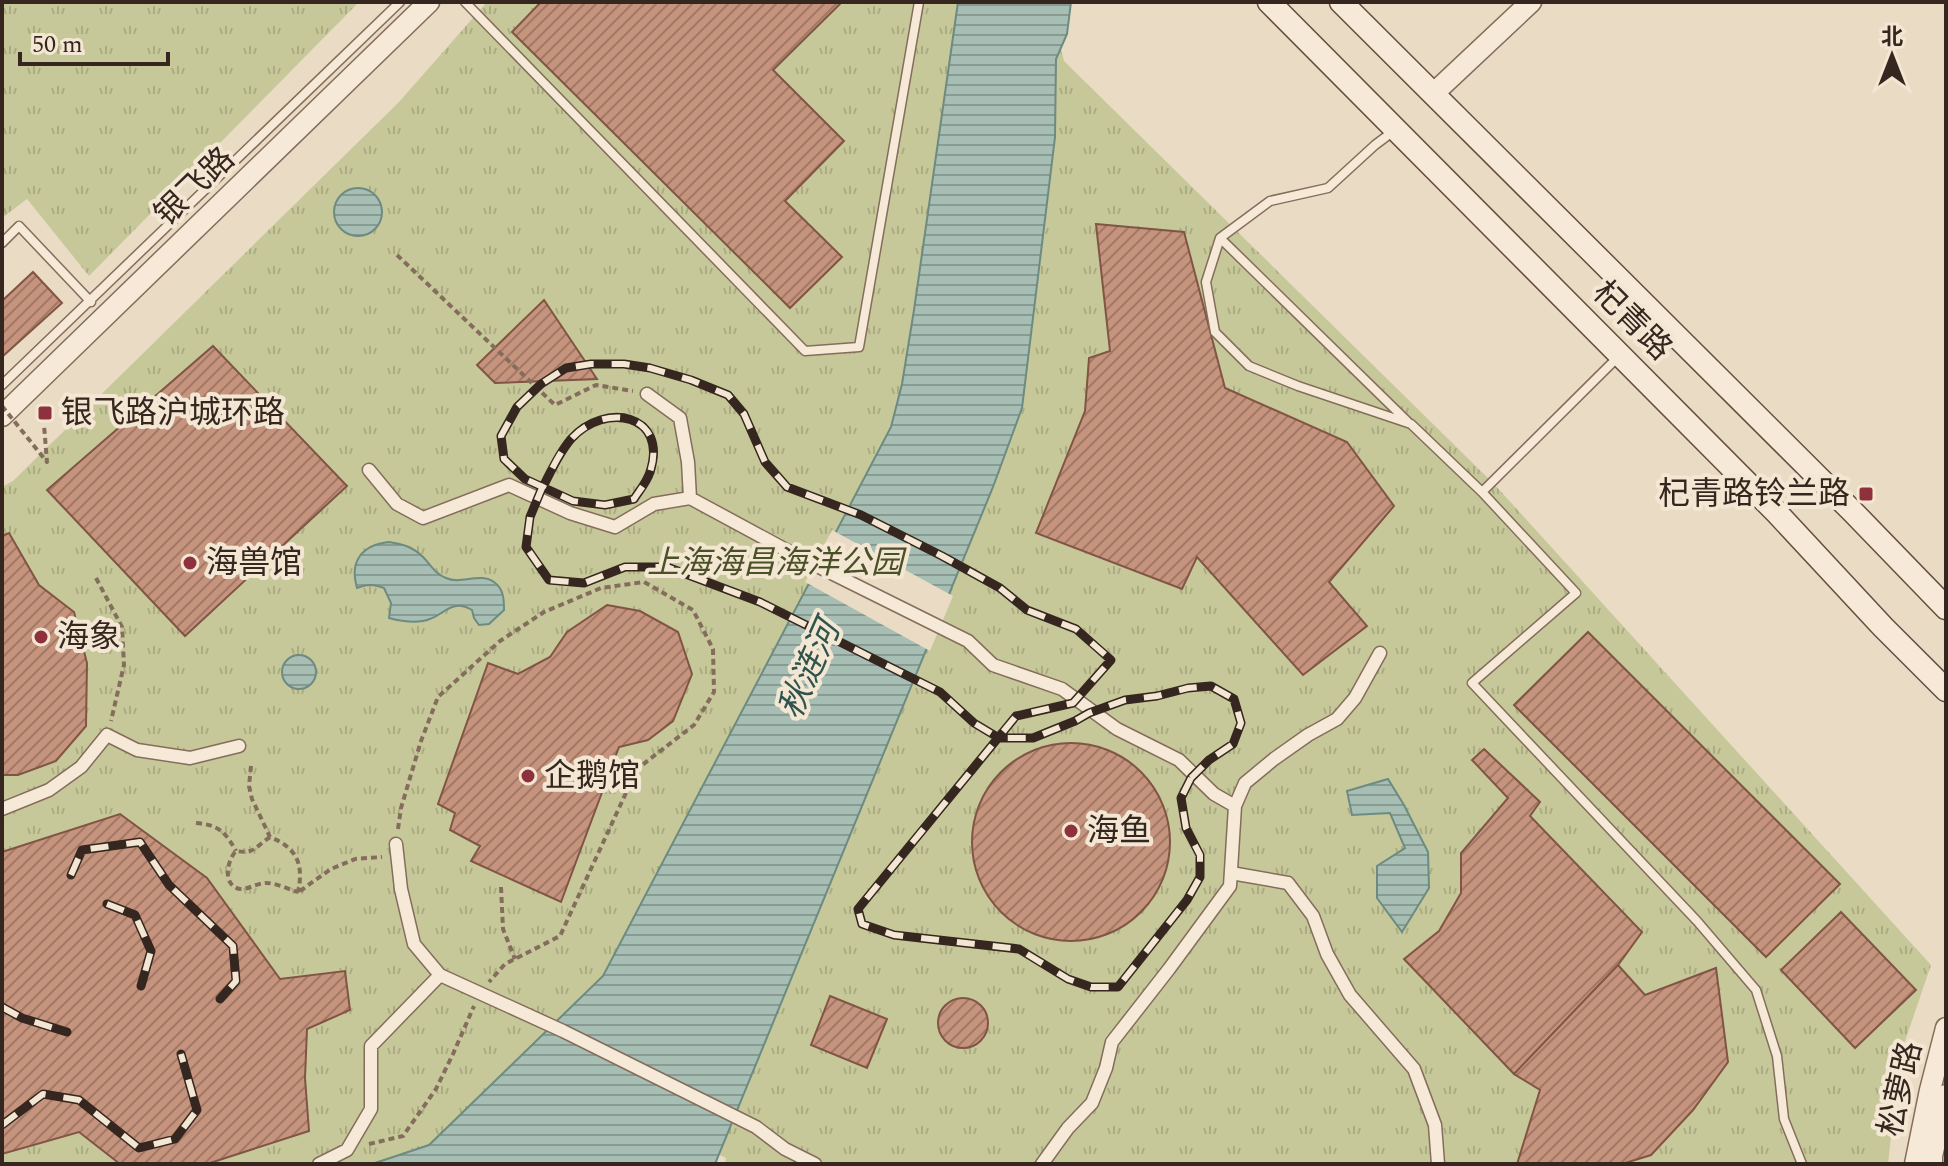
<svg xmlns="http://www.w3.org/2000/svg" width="1948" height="1166" viewBox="0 0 1948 1166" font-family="Spectral,'Noto Sans SC',serif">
  <defs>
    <pattern id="park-tufts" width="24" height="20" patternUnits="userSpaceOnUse" patternTransform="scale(2)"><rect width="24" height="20" fill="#c7c899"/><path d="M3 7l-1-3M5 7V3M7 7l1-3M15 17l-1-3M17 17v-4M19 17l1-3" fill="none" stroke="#acac83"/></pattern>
    <pattern id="water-rules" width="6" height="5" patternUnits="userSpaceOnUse" patternTransform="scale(2)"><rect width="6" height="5" fill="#a6beb4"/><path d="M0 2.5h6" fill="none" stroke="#889a92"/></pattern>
    <pattern id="building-hatch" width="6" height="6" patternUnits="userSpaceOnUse" patternTransform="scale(2)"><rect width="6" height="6" fill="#c6937d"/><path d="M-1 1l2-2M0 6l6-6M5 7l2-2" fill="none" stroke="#a27866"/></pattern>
  </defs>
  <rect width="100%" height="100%" fill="#eadbc4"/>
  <!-- park -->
  <path fill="url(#park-tufts)" d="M 2,2 L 359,2 L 89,276 L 27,199 L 2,218 Z
    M 487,2 L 1048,2 L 1064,61 L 1494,484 L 1931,965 L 1900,1056 L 1888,1164 L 725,1164 L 726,1158 L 545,1074 L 435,1164 L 2,1164 L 2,487 L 13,481 L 399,102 Z"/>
  <!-- water -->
  <path fill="url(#water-rules)" stroke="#6d8b81" stroke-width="2" d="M 958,2 L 1071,2 L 1067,34 L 1056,59 L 1055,137 L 1022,408 L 993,487 L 715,1164 L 372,1164 L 429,1145 L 603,976 L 891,427 L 902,384 L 914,310 Z
    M334 212a24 24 0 1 1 48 0a24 24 0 1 1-48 0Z
    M 389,542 C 403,544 413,547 423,557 C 431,565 435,574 446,578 C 461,585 480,572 494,582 C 504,589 504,600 504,610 L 489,624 L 479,625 L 474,618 L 472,610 C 449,597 444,618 423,621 C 412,623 400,621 389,618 L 391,603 L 384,588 C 373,584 367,584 357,588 C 349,561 362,545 389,542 Z
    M282 672a17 17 0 1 1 34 0a17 17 0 1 1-34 0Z
    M 1388,779 L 1404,805 L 1428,852 L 1429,888 L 1402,932 L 1377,898 L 1377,866 L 1405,848 L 1390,813 L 1352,815 L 1347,791 Z"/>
  <!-- pier -->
  <path fill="#eadbc4" d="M 832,530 L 953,596 L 930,651 L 805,582 Z"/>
  <!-- building -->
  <path fill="url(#building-hatch)" stroke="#815544" stroke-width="2" d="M 541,2 L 842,2 L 773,70 L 844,141 L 785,201 L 842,257 L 790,308 L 512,32 Z
    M 1096,224 L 1184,232 L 1225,388 L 1347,442 L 1394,506 L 1329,582 L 1367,626 L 1303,675 L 1197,557 L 1182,589 L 1036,533 L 1085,411 L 1089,358 L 1110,351 Z
    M 33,272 L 62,303 L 2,357 L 2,301 Z
    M 544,300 L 597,379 L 495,383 L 477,365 Z
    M 213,346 L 347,486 L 185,636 L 47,490 Z
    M 9,533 L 39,585 L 74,612 L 87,663 L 86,726 L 56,761 L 18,775 L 2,775 L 2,536 Z
    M 607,605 L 640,611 L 678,632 L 692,674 L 673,721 L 648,740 L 619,747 L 561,902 L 471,861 L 480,846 L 450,830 L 455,813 L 438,804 L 488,663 L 518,674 L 550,657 L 567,632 Z
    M 1588,632 L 1840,884 L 1766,957 L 1514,705 Z
    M972 842a99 99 0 1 1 198 0a99 99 0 1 1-198 0Z
    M 1484,749 L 1540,802 L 1530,816 L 1642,932 L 1618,965 L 1514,1074 L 1404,959 L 1439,931 L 1461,893 L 1461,853 L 1508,798 L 1472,760 Z
    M 120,814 L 207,878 L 280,979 L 345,971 L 350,1010 L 307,1029 L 305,1078 L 309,1131 L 207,1164 L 120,1164 L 79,1132 L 2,1154 L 2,852 Z
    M 1841,912 L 1916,990 L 1855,1048 L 1781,970 Z
    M 1618,965 L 1645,995 L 1716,968 L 1728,1062 L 1693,1110 L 1651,1155 L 1622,1164 L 1517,1164 L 1540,1090 L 1514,1074 Z
    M 830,996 L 887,1019 L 867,1068 L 811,1045 Z
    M938 1023a25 25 0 1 1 50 0a25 25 0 1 1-50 0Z"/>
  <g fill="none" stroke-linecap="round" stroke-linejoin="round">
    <defs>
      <path id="service" d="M 465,2 L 805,351 L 859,347 L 919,2
        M 1395,130 L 1375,145 L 1328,188 L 1270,201 L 1220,238 L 1206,282 L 1215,332 L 1249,366 L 1298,386 L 1411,424 L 1482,492 L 1618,357
        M 1220,238 L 1408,422
        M 2,243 L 19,226 L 91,302
        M 2,385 L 400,2
        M 1482,492 L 1576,593 L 1472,683 L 1697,921 L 1756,990 L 1777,1056 L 1784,1119 L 1802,1164"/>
      <path id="pedestrian" d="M 369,470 L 397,504 L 423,518 L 509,485 L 570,513 L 615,527 L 654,504 L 690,498 L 688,462 L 680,418 L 647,394
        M 690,498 L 801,558 L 968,641 L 993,665 L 1062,689 L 1117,729 L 1179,760 L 1214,794 L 1235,806
        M 2,809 L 49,790 L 81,767 L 107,735 L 137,750 L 190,758 L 239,746
        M 396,844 L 401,889 L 414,944 L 440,975 L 563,1031 L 756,1127 L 785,1149 L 815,1164
        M 1231,873 L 1288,883 L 1313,916 L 1327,954 L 1350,995 L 1414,1069 L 1435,1125 L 1438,1164
        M 319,1164 L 347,1150 L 371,1109 L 371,1046 L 440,975
        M 1042,1164 L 1068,1128 L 1092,1103 L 1106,1068 L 1112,1042 L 1169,969 L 1230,886 L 1235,806 L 1245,783 L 1274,759 L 1308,735 L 1337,719 L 1355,698 L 1380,653"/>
      <path id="tertiary" d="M 1433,94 L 1531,2
        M 2,416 L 429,2
        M 1915,1164 L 1930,1090 L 1946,1028
        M 1932,1164 L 1932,1156 L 1946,1095"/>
      <path id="secondary" d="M 1269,2 L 1777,513 L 1883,627 L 1946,690
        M 1341,2 L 1852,511 L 1946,608"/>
    </defs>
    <!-- service casing -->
    <use href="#service" stroke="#846d5c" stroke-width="11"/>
    <!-- pedestrian casing -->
    <use href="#pedestrian" stroke="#846d5c" stroke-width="15"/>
    <!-- tertiary casing -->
    <use href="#tertiary" stroke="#846d5c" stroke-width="23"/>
    <!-- secondary casing -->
    <use href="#secondary" stroke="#664e3f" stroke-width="25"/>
    <!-- path -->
    <path stroke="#846d5c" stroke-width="4" stroke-dasharray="6 4" stroke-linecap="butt" d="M 397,255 L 555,405 L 596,385 L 633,391
      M 96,578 L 122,627 L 124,665 L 111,721
      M 251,766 L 249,786 L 252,799 L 270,837 C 297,848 304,864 298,892
      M 196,823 C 218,825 225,831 236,851
      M 398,829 L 401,808 L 421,741 L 438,697 L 500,641 L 544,612 L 601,588 L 644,582 L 693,610 L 713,649 L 714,692 L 694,725 L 637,769 L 560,936 L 505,964 L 489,982
      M 270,837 C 255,847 255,854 236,851 C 227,860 222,886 240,889 C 247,890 257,883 266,883 C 276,883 288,889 298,892
      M 501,887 L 503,929 L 515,959
      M 300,891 L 331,869 L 355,859 L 382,857
      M 369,1144 L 403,1136 L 436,1089 L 453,1054 L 474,1006"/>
    <!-- service -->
    <use href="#service" stroke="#f6e9d7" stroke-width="8"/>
    <!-- pedestrian -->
    <use href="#pedestrian" stroke="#f6e9d7" stroke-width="12"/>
    <!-- tertiary -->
    <use href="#tertiary" stroke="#f6e9d7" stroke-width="20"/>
    <!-- secondary -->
    <use href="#secondary" stroke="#f6e9d7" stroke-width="22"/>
    <defs>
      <path id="rail" d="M 1191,778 L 1181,798 L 1186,828 L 1200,855 L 1200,877 L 1187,900 L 1118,987 L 1091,987 L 1068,979 L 1019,949 L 894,935 L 862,924 L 858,909 L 1016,716 L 1073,703 L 1111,660 L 1076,629 L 1027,610 L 1000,588 L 942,556 L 861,515 L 787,487 L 765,462 L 744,414 L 728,395 L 691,380 L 650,368 L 624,364 L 591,364 L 566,368 L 541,384 L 517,407 L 501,436 L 504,459 L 525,479 L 573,501 L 605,505 L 634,499 C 639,491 647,482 650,472 C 669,414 605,401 571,439 C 559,453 551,471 543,487 L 542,488 L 530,517 L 526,547 L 549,580 L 584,583 L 625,567 L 667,567 L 760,602 L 940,692 L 974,723 L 999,738 L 1033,738 L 1075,721 L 1089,713 L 1125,700 L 1157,696 L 1188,688 L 1211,686 L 1234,699 L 1241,723 L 1233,744 L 1209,760 L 1191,778
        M 71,875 L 82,850 L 140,842 L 169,885 L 233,946 L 236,981 L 220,999
        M 107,904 L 135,915 L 151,951 L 141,986
        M 2,1007 L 22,1018 L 67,1032
        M 2,1125 L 43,1094 L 79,1100 L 139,1148 L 175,1139 L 197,1110 L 181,1054"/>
    </defs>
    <!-- rail casing -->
    <use href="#rail" stroke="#35271f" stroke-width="9"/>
    <!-- rail -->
    <use href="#rail" stroke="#f3e6d3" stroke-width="6" stroke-dasharray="18" stroke-linecap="butt"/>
    <!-- path-bridge -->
    <path stroke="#846d5c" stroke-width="4" stroke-dasharray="6 4" stroke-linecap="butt" d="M 2,406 L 47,462 L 44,425"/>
  </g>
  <!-- markers -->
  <g fill="#8e313c" stroke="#f3e6d3" stroke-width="3">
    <rect x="37" y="405" width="16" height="16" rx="4"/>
    <rect x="1858" y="486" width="16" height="16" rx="4"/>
    <circle cx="190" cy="563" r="8"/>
    <circle cx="41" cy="637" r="8"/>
    <circle cx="528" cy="776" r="8"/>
    <circle cx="1071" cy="831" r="8"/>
  </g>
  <g text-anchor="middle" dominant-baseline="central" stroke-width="8" stroke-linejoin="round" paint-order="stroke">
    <!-- street labels -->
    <g font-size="32" fill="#35271f" stroke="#f3e6d3">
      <text transform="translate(195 187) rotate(-44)">银飞路</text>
      <text transform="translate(1632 321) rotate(45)">杞青路</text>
      <text transform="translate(1901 1089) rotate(-77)">松萝路</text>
    </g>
    <!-- poi labels -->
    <g font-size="32" fill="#35271f" stroke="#f3e6d3" text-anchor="start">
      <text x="61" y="413">银飞路沪城环路</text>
      <text x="1850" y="494" text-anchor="end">杞青路铃兰路</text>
      <text x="206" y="563">海兽馆</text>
      <text x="57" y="637">海象</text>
      <text x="544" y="776">企鹅馆</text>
      <text x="1087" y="831">海鱼</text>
    </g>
    <!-- park labels -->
    <g font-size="32" font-style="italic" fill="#4a5027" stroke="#f3e6d3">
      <text x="775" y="563">上海海昌海洋公园</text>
    </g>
    <!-- water labels -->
    <g font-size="34" font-style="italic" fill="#2f544d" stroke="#f3e6d3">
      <text transform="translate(810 670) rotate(-66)">秋涟河</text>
    </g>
  </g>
  <!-- border -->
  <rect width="1948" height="1166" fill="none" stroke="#35271f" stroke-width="8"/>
  <!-- north arrow -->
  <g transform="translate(1892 56)" stroke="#f3e6d3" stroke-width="6" paint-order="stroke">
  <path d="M0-6L14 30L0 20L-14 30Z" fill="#35271f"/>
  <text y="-12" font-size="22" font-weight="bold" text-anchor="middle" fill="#35271f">北</text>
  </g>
  <!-- scale -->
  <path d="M20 52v12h148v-12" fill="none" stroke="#35271f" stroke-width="4"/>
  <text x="32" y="52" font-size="24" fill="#35271f" stroke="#f3e6d3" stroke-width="6" paint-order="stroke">50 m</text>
</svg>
